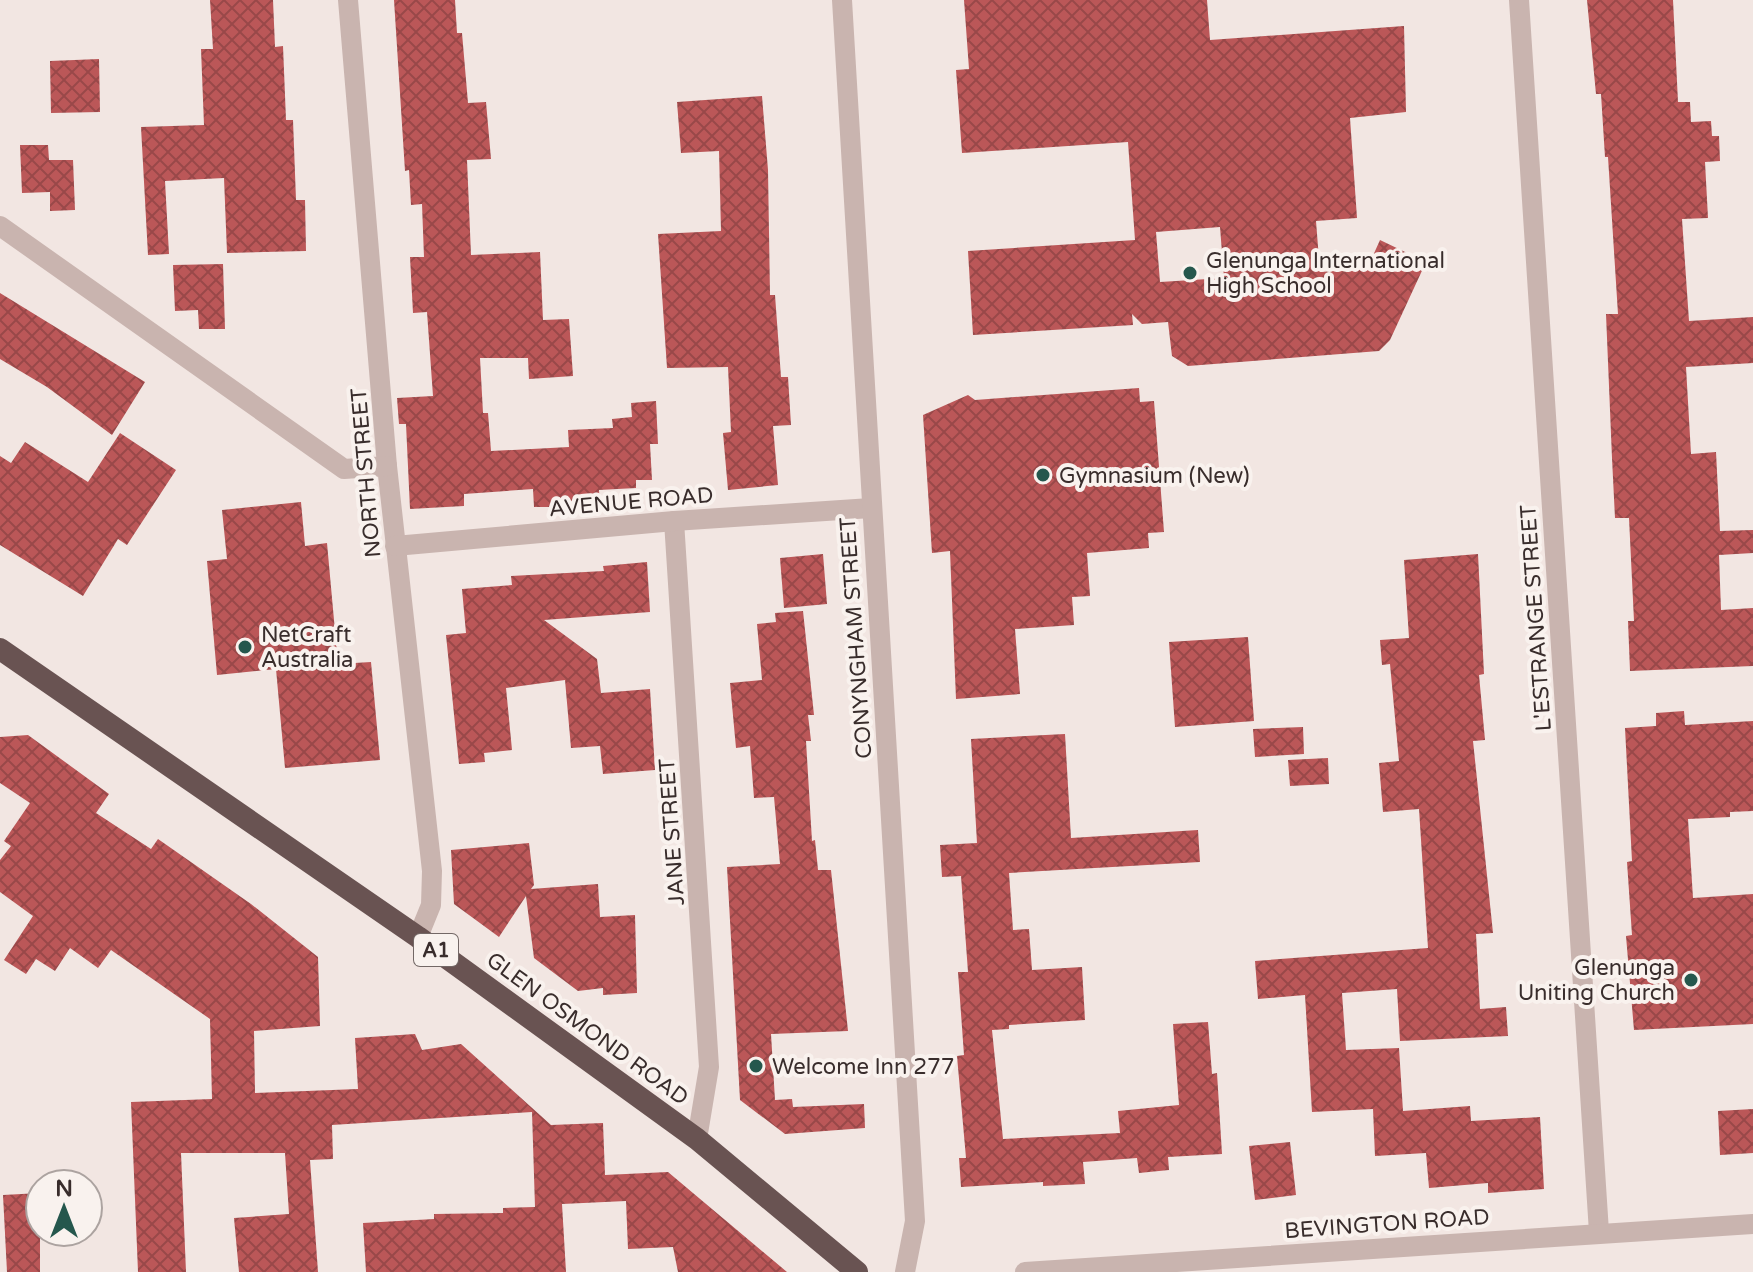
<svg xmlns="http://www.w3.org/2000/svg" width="1753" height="1272" viewBox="0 0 1753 1272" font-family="'Varela Round',sans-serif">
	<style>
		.building { fill: url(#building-cross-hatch); fill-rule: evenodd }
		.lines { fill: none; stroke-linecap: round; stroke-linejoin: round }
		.minor { stroke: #c9b4af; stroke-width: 20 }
		.tertiary { stroke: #c9b4af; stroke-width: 20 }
		.trunk { stroke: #695352; stroke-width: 22 }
		.poi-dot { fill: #25574d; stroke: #f9f2ee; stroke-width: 3 }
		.labels { text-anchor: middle; stroke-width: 8; stroke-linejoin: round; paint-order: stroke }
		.shield { fill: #f9f2ee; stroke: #736866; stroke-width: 2 }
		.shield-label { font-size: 20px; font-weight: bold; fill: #392d2c }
		.poi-label { font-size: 22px; fill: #392d2c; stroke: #f9f2ee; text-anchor: start }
		.street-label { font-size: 22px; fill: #392d2c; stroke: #f9f2ee }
	</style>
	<defs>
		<pattern id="building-cross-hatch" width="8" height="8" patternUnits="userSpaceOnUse" patternTransform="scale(2)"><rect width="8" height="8" fill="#bb5758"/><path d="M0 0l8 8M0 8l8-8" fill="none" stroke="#994849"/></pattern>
	</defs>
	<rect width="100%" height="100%" fill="#f2e6e2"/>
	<g class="building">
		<polygon points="210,0 273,0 275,47 283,46 286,120 293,120 296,200 305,200 306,251 227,253 224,178 165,181 169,254 148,255 141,127 204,125 201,49 213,49"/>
		<polygon points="394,0 455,0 457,33 462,33 468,103 486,102 491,159 467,160 471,255 540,252 543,320 569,319 573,376 529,379 528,358 480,358 483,413 488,413 491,451 569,447 568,430 613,428 612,419 632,417 631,403 656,401 658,444 650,444 652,480 636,480 636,488 599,490 600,507 534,507 533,489 464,494 464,506 410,509 406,424 399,424 397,398 433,396 427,312 413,313 410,257 424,257 422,204 411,205 409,170 405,171"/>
		<path d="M 964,0 L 1207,0 L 1210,40 L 1404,26 L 1406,112 L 1350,118 L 1357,218 L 1316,221 L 1320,272 L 1367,269 L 1380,240 L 1426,262 L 1390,340 L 1379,351 L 1188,366 L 1172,356 L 1168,322 L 1142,324 L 1132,314 L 1133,325 L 973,335 L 968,251 L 1135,240 L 1128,142 L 962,153 L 956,70 L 969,69 ZM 1220,227 L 1224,278 L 1160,282 L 1156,232 Z"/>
		<polygon points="1587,0 1673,0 1678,102 1690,102 1691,122 1711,121 1712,136 1719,136 1720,161 1705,162 1708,218 1682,219 1689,321 1753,317 1753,363 1686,367 1691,454 1716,452 1720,531 1753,530 1753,553 1719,555 1721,610 1753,608 1753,666 1630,671 1628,621 1634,621 1629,518 1615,518 1612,458 1606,314 1618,314 1608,157 1605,157 1601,94 1596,94"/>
		<polygon points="99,59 100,112 51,113 50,61"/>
		<polygon points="762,96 768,170 770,295 775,295 781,377 788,377 791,425 773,426 778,485 728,490 723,433 731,432 728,367 667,368 658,234 721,231 719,151 681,153 677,102"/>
		<polygon points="20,145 48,145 49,160 73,160 75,210 50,211 50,192 22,193"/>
		<polygon points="223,264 225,329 199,329 198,310 175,311 173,265"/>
		<polygon points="0,293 145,382 112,435 47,387 0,359"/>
		<polygon points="1139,388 1140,402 1154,401 1164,532 1148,533 1149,548 1087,553 1090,596 1072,597 1074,625 1015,629 1020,694 956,699 950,551 932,553 923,415 968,395 975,400"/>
		<polygon points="120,433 176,470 127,545 118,539 83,596 0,545 0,456 11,463 25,442 88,482"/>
		<polygon points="301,502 305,546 327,543 338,664 371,662 380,760 285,768 276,669 217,675 207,561 227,559 222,510"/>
		<polygon points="823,554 827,604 784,608 780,558"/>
		<polygon points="1478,554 1484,674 1479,675 1485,740 1473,741 1493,933 1476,934 1480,1009 1506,1007 1508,1036 1400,1041 1397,989 1342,993 1346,1050 1399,1048 1403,1111 1470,1106 1471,1121 1540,1117 1544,1189 1488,1193 1488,1183 1429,1188 1426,1153 1375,1156 1373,1109 1312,1112 1305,995 1258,999 1255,961 1428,948 1419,809 1383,812 1379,763 1399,761 1390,664 1382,665 1380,640 1409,638 1404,560"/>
		<polygon points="647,562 650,612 544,620 597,659 601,693 650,689 655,770 603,774 600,746 571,748 565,680 506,688 512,750 484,753 485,762 459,764 446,635 466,633 462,589 512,585 511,576 604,571 603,566"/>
		<polygon points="803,611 814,715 808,715 811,741 806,741 812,841 815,840 818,870 831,870 848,1031 771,1034 775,1100 792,1099 793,1107 864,1104 865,1128 785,1134 740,1100 727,867 780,864 774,797 754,798 750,746 736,748 730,683 762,680 757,624 776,622 775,613"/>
		<polygon points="1248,637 1254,721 1175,727 1169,642"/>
		<polygon points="1684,711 1685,725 1753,721 1753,811 1730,812 1730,817 1688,819 1693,898 1753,894 1753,1024 1634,1030 1626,936 1632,935 1627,862 1632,861 1625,728 1656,726 1656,713"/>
		<polygon points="1303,727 1304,754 1255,757 1253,729"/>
		<polygon points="1065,734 1071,838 1198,830 1200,862 1009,873 1013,930 1029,929 1032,970 1082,967 1085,1020 1009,1025 1009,1029 992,1030 1003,1139 1120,1133 1118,1111 1179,1105 1173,1024 1208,1022 1212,1074 1217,1073 1222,1154 1168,1157 1169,1170 1139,1173 1137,1158 1083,1162 1085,1184 1043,1186 1043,1182 961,1187 959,1158 966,1158 957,1056 964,1055 958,972 968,972 961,876 942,877 940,845 977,843 971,739"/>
		<polygon points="28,735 109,794 96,813 151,849 158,839 251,904 318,957 320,1026 254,1031 255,1093 358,1089 355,1038 415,1034 422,1050 461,1044 551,1125 603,1123 605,1175 668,1172 787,1272 678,1272 673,1247 628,1249 626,1201 562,1204 566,1272 366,1272 363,1223 434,1219 434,1214 503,1213 503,1208 535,1207 532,1112 332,1125 333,1159 310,1160 318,1272 239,1272 234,1218 289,1214 285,1153 181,1153 186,1272 138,1272 131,1102 212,1099 210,1019 111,950 98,968 70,948 55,971 36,959 26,974 4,960 33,916 0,892 0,860 11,846 4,841 30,803 0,783 0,737"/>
		<polygon points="1328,758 1329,784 1290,786 1288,760"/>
		<polygon points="529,843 534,885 531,889 598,884 600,917 635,915 637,993 603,995 603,988 578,991 534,958 526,896 499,937 454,904 451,850"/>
		<polygon points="1753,1109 1753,1153 1720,1155 1718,1111"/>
		<polygon points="1290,1142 1296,1195 1255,1200 1249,1146"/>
		<polygon points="40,1193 40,1272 7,1272 3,1195"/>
	</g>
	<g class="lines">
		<g class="minor">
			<polyline points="348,0 387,466 432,871 431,905 418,937"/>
			<polyline points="1519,0 1599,1232"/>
			<polyline points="0,226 344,469 387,466"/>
			<polyline points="674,521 709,1067 697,1139"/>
			<polyline points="395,546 674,521 871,508"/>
			<polyline points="1025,1272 1753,1224"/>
		</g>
		<polyline class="tertiary" points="842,0 915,1221 905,1272"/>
		<polyline class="trunk" points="0,649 418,937 697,1139 857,1272"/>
	</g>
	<g class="poi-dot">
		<circle cx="1190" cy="273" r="8"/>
		<circle cx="1043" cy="475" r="8"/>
		<circle cx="245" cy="647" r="8"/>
		<circle cx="1691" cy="980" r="8"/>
		<circle cx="756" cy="1066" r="8"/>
	</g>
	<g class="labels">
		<rect class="shield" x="414" y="934" width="44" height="32" rx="6"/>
		<g class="shield-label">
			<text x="436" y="957">A1</text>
		</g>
		<g class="poi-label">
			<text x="1206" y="268">Glenunga International<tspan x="1206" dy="25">High School</tspan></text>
			<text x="1059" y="483">Gymnasium (New)</text>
			<text x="261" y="642">NetCraft<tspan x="261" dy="25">Australia</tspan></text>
			<text x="1675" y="975" text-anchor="end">Glenunga<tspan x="1675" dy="25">Uniting Church</tspan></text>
			<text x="772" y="1074">Welcome Inn 277</text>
		</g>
		<g class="street-label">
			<text transform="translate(365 473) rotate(-95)" y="8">NORTH STREET</text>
			<text transform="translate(631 501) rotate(-5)" y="8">AVENUE ROAD</text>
			<text transform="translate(1535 618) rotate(-94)" y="8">L'ESTRANGE STREET</text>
			<text transform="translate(855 638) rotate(-94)" y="8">CONYNGHAM STREET</text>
			<text transform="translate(671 832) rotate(-94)" y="8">JANE STREET</text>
			<text transform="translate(588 1028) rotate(36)" y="8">GLEN OSMOND ROAD</text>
			<text transform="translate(1387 1223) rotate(-4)" y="8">BEVINGTON ROAD</text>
		</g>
	</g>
	<g transform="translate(64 1208)"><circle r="38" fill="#f9f2ee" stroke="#aca3a0" stroke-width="2"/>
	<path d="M0-6L14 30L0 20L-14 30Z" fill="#25574d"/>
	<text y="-12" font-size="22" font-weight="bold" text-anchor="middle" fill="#392d2c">N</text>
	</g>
</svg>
